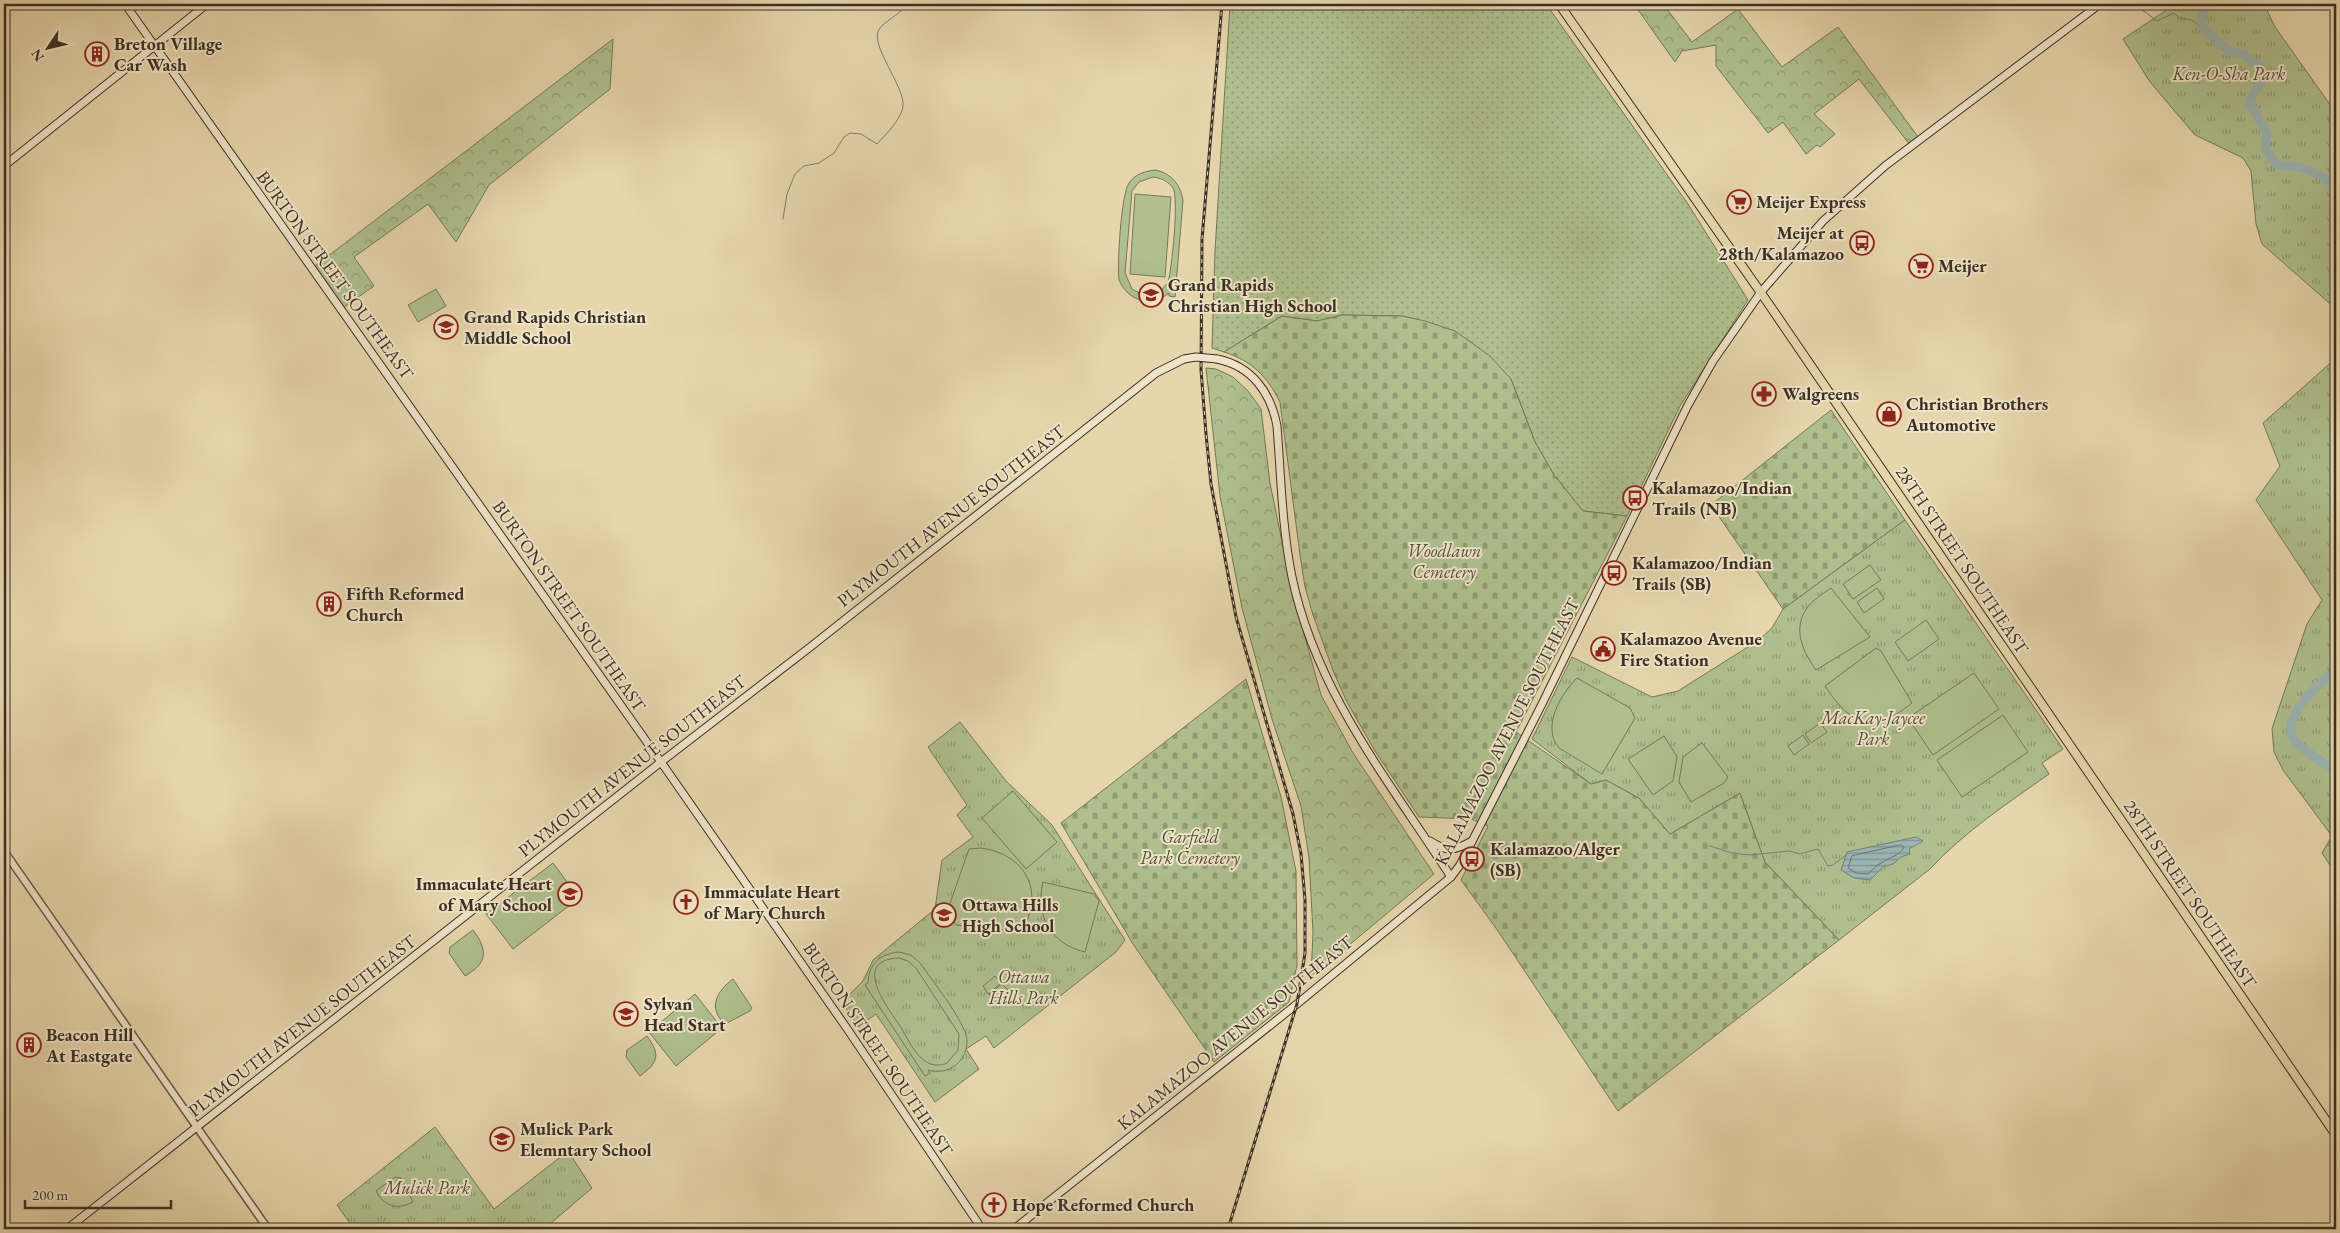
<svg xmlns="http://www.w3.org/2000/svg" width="2340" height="1233" viewBox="0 0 2340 1233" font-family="'EB Garamond',serif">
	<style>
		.grass { fill: url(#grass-dots); stroke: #767859 }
		.forest { fill: url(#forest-crowns); stroke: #767859 }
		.cemetery { fill: url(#cemetery-stones); stroke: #767859 }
		.park { fill: url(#park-tufts); stroke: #767859 }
		.pitch { fill: #afbf8e; stroke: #767859; fill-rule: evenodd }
		.water { fill: url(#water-rules); stroke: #75807a }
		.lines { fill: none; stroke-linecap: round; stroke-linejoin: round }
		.shore { stroke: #6c736c; stroke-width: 1 }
		.stream { stroke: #75807a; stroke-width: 1 }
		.river { stroke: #9bb6b4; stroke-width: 9 }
		.tertiary-casing { stroke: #675a46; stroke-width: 9 }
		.secondary-casing { stroke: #3c3024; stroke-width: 9 }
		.primary-casing { stroke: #3c3024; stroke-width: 10 }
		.tertiary { stroke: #efe4c9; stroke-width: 6 }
		.secondary { stroke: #efe4c9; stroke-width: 7 }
		.primary { stroke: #e7d6ac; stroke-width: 8 }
		.rail-casing { stroke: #3c3024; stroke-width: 3 }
		.rail { stroke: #efe4c9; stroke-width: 1; stroke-dasharray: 4; stroke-linecap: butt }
		.secondary-bridge-casing { stroke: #3c3024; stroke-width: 9; stroke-linecap: butt }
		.secondary-bridge { stroke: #efe4c9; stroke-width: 7 }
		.labels { text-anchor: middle; stroke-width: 4; stroke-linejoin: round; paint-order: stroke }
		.poi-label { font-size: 18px; font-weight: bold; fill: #3c3024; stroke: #efe4c9; text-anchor: start }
		.park-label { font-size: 18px; font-style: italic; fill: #534d39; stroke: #efe4c9 }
		.street-label { font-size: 18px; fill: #3c3024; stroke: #efe4c9 }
	</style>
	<defs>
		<pattern id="grass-dots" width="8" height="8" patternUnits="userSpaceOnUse" patternTransform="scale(1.25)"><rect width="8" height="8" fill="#afbf8e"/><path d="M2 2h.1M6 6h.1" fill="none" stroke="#909c74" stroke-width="1.8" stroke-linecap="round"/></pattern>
		<pattern id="forest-crowns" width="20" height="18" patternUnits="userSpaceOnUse" patternTransform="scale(1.25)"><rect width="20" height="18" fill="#afbf8e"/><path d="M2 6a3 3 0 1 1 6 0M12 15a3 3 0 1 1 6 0" fill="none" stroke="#909c74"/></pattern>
		<pattern id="cemetery-stones" width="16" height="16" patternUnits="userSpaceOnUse" patternTransform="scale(1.25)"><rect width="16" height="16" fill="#afbf8e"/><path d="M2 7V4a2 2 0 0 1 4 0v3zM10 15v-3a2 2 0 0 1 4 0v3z" fill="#909c74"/></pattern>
		<pattern id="park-tufts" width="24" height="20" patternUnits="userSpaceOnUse" patternTransform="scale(1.25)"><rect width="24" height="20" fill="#afbf8e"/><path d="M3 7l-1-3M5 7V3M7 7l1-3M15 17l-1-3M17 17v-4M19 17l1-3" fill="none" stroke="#909c74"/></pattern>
		<pattern id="water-rules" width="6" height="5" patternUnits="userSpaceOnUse" patternTransform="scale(1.25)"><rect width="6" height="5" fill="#9bb6b4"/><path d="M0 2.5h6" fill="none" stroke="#809492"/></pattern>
	</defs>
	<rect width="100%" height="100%" fill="#e7d6ac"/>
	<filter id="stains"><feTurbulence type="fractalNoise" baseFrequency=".004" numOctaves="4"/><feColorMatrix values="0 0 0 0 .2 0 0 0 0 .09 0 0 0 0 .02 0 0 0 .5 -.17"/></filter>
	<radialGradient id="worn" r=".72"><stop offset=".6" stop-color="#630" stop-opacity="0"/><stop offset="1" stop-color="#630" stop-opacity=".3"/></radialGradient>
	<polygon class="grass" points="1230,4 1546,4 1688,204 1748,300 1680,406 1627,516 1583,511 1554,475 1535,442 1511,379 1455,331 1402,316 1342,315 1317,321 1282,316 1224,352 1212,348 1215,251"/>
	<g class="forest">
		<polygon points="1634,4 1663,4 1692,42 1738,9 1782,67 1838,27 1918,137 1910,145 1859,79 1814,114 1835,134 1820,147 1817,145 1806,154 1783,122 1768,133 1716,66 1716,45 1682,51 1675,62"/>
		<polygon points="613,39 610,89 489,185 456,242 428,204 354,257 374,286 344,307 315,266"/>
		<polygon points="1206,368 1216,369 1233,377 1248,391 1261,409 1270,483 1292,590 1321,695 1353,753 1434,874 1311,977 1313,932 1309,858 1301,806 1272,719 1242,608 1220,496"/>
	</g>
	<g class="cemetery">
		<path d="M 1342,315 L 1402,316 L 1425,321 L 1455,331 L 1490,356 L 1511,379 L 1535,442 L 1554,475 L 1583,511 L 1627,516 L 1516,732 L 1591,784 L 1606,780 L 1639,798 L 1670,834 L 1740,793 L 1765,862 L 1839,940 L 1618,1111 L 1498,931 L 1461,880 L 1488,826 L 1471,819 L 1419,817 L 1375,751 L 1347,702 L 1334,673 L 1313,615 L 1305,587 L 1300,555 L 1280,402 C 1267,376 1252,361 1224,352 L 1282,316 L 1317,321 Z"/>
		<polygon points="1831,410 1905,520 1783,609 1711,505"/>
		<polygon points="1246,679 1281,797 1296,871 1297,965 1289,1002 1214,1062 1133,944 1061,823"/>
	</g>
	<g class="park">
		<polygon points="2161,4 2264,4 2275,27 2336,113 2336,309 2262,244 2256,224 2251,171 2243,158 2195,135 2150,82 2123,39 2165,11"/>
		<polygon points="2336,358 2336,874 2322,853 2332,836 2283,770 2274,752 2272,729 2307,624 2322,600 2256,500 2280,466 2263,423"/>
		<path d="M 1905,520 L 2063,749 L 2042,763 L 2049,774 C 2008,803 1964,832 1930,869 L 1839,940 L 1765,862 L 1740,793 L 1670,834 L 1639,798 L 1606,780 L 1591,784 L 1532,739 L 1572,657 L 1652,697 L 1678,691 L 1759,640 L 1772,628 L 1783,609 Z"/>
		<polygon points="960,722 1006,781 1052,825 1125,940 1116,952 994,1048 986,1036 966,1049 979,1069 935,1102 876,1014 858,1027 842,1002 863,981 873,960 935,909 942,860 973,837 957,815 967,805 928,747"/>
		<polygon points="435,1127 494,1209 568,1151 592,1188 544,1229 354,1229 337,1205"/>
	</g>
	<g class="pitch">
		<path d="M 1156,170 C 1172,174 1180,184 1183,200 L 1175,297 L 1169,296 L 1169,293 C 1151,308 1128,301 1119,280 C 1117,265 1121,195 1129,183 C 1135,174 1145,171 1156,170 ZM 1153,177 C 1161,178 1168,181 1173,188 C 1179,198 1172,269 1168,282 C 1159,296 1146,298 1132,289 L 1125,273 L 1132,191 L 1139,182 Z"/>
		<polygon points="1135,194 1171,197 1165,277 1130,274"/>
		<polygon points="436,289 446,306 418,322 408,305"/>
		<polygon points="1870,565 1881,580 1853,599 1843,584"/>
		<path d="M 1831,588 L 1870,637 L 1816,670 C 1803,652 1792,629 1807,608 C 1812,600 1823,594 1831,588 Z"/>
		<polygon points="1877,588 1884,599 1864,613 1857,602"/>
		<polygon points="1926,620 1939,639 1908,661 1895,642"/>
		<path d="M 1876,648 L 1881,651 L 1912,703 C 1872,735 1852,726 1825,686 Z"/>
		<polygon points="1974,673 1999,709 1933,755 1908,718"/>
		<path d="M 1577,678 L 1630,708 L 1635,718 L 1602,774 L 1559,748 C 1541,727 1561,694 1577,678 Z"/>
		<polygon points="2003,715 2028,752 1962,797 1937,760"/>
		<polygon points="1820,723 1827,732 1811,743 1805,734"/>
		<polygon points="1803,735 1809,744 1794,755 1788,746"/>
		<polygon points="1664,736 1677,757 1673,781 1653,795 1628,759"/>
		<polygon points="1702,743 1728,777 1724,783 1691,802 1679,782 1683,757"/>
		<polygon points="1013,791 1057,842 1026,869 982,818"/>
		<path d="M 981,848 C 1026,854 1046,893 1021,932 L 956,925 L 947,912 L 969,849 Z"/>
		<polygon points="553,863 579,898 513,949 486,914"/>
		<path d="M 1043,882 L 1094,894 L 1099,901 L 1085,952 C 1051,944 1035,916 1043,882 Z"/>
		<path d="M 473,930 C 488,950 488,963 465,976 L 449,953 L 450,947 Z"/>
		<path d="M 899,952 L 911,955 L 920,963 C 932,980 961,1017 966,1035 C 969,1045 965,1057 957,1064 C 949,1071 938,1073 928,1070 L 930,1073 L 925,1076 L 865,985 L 868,983 C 869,963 880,954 899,952 ZM 899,958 L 908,961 L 916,968 L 959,1034 L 958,1050 L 947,1063 C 940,1066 932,1066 925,1061 C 914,1054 907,1037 900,1026 C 888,1008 850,960 899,958 Z"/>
		<polygon points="995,976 1001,983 988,994 983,986"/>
		<path d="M 733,979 L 752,1008 L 750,1011 L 725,1024 C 707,1008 717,991 733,979 Z"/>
		<polygon points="1002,984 1009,991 995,1002 989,994"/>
		<polygon points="695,994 722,1028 676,1066 649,1032"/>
		<path d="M 647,1036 C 661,1055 658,1063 640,1076 L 626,1057 L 627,1050 Z"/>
		<path d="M 395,1177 L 401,1178 L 413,1202 C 397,1210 385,1207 376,1191 Z"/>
	</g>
	<polygon class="water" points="1916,837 1923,841 1909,849 1910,854 1901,857 1893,864 1883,867 1870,880 1854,878 1841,870 1847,852"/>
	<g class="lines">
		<path class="shore" d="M 1901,845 L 1904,847 C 1901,855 1888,858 1881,863 C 1876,865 1872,871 1868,874 L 1856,873 L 1848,868 L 1852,856 Z"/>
		<g class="stream">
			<polyline points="2130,4 2134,9 2141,9 2157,21 2174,13 2179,18 2192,20 2207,32"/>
			<path d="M 783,219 L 787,194 L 795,174 L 804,166 L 819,163 L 834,153 L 844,137 L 850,133 L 861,134 L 877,144 C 886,134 900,121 903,107 C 906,87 867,43 880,28 C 885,22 894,17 901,11"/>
			<polyline points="1710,846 1732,853 1750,855 1789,851 1800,854 1818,849 1828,866 1833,865 1846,855"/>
		</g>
		<g class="river">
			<path d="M 2207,4 L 2203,11 L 2201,23 L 2207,32 L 2228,51 L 2244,54 L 2252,62 L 2261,66 L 2261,82 L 2249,101 L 2267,134 C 2263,150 2268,154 2277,165 C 2304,165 2314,171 2336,186"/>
			<path d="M 2336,670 C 2321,682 2277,719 2295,741 C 2306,753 2322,762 2336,770"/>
		</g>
		<g class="tertiary-casing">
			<polyline id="tertiary" points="4,851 268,1229"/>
		</g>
		<g class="secondary-casing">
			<g id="secondary">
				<polyline points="125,4 661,762 848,1030 982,1229"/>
				<polyline points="4,166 207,4"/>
				<path d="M 1217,359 C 1252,366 1271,393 1277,426 C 1281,476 1282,528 1292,577 C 1316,692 1389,781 1451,877"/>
				<path d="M 1430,841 C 1446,852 1455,851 1472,841"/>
				<polyline points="67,1229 661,762 809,648 1156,373 1184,359"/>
				<polyline points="1014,1229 1297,1004 1451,877 1460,865 1542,704 1688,405 1713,361 1761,292 1823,221 1885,166 2100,4"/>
			</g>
		</g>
		<g class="primary-casing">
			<polyline id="primary" points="1559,4 1768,303 2336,1135"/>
		</g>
		<use href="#tertiary" class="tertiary"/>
		<use href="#secondary" class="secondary"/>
		<use href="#primary" class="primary"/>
		<g class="rail-casing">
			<polyline id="rail" points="1222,4 1202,239 1201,370 1206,434 1211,484 1236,617 1293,814 1301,854 1305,900 1305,953 1297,1004 1228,1229"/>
		</g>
		<use href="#rail" class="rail"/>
		<g class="secondary-bridge-casing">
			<polyline id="secondary-bridge" points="1184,359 1196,357 1217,359"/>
		</g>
		<use href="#secondary-bridge" class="secondary-bridge"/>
	</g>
	<defs>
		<g id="building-ring" transform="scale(1.25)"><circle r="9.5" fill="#efe4c9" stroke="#8f2418" stroke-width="1.5"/><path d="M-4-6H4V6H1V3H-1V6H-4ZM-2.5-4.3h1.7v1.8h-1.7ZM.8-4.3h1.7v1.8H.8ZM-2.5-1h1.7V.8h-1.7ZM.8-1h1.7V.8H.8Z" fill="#8f2418"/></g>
		<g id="supermarket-ring" transform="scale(1.25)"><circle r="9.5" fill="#efe4c9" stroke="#8f2418" stroke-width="1.5"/><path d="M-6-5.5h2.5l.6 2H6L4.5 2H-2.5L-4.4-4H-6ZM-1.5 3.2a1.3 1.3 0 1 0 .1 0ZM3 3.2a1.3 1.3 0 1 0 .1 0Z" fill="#8f2418"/></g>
		<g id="bus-ring" transform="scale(1.25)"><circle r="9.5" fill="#efe4c9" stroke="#8f2418" stroke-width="1.5"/><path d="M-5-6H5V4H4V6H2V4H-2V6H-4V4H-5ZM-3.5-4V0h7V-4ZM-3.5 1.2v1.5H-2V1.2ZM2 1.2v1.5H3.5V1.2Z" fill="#8f2418"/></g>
		<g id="school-ring" transform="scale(1.25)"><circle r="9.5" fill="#efe4c9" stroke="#8f2418" stroke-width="1.5"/><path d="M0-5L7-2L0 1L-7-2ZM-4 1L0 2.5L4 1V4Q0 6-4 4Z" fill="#8f2418"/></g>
		<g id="pharmacy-ring" transform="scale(1.25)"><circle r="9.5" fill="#efe4c9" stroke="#8f2418" stroke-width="1.5"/><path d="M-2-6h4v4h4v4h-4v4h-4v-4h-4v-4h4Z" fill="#8f2418"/></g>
		<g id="shop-ring" transform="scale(1.25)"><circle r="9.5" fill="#efe4c9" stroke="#8f2418" stroke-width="1.5"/><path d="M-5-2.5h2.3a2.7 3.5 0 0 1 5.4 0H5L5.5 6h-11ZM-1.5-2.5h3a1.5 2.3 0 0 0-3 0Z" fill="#8f2418"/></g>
		<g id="civic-ring" transform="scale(1.25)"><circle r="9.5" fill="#efe4c9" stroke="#8f2418" stroke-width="1.5"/><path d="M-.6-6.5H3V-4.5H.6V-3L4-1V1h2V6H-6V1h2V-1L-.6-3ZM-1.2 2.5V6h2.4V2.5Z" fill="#8f2418"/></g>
		<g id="church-ring" transform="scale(1.25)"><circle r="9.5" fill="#efe4c9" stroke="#8f2418" stroke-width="1.5"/><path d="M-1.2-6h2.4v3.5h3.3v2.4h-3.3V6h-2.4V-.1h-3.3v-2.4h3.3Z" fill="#8f2418"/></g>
	</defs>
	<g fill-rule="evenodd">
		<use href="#building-ring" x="97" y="54"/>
		<use href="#supermarket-ring" x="1739" y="202"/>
		<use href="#bus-ring" x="1862" y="243"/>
		<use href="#supermarket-ring" x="1921" y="266"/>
		<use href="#school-ring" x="1151" y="295"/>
		<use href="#school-ring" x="446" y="327"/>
		<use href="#pharmacy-ring" x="1764" y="394"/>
		<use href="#shop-ring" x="1889" y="414"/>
		<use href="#bus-ring" x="1635" y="498"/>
		<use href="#bus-ring" x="1614" y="573"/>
		<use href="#building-ring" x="329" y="604"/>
		<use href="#civic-ring" x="1603" y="649"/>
		<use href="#bus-ring" x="1472" y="859"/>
		<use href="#school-ring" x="570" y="894"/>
		<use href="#church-ring" x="686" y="902"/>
		<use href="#school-ring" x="944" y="915"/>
		<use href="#school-ring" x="626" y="1014"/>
		<use href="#building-ring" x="29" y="1045"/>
		<use href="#school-ring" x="502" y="1139"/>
		<use href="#church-ring" x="994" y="1205"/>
	</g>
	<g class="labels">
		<g class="poi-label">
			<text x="114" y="50">Breton Village<tspan x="114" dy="21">Car Wash</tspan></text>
			<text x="1756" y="208">Meijer Express</text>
			<text x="1844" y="239" text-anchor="end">Meijer at<tspan x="1844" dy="21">28th/Kalamazoo</tspan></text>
			<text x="1938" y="272">Meijer</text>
			<text x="1168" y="291">Grand Rapids<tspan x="1168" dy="21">Christian High School</tspan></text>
			<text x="464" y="323">Grand Rapids Christian<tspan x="464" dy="21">Middle School</tspan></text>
			<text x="1782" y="400">Walgreens</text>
			<text x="1906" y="410">Christian Brothers<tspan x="1906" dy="21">Automotive</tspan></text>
			<text x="1652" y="494">Kalamazoo/Indian<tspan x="1652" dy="21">Trails (NB)</tspan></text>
			<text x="1632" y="569">Kalamazoo/Indian<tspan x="1632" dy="21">Trails (SB)</tspan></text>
			<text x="346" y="600">Fifth Reformed<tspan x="346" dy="21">Church</tspan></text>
			<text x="1620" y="645">Kalamazoo Avenue<tspan x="1620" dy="21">Fire Station</tspan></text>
			<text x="1490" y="855">Kalamazoo/Alger<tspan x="1490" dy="21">(SB)</tspan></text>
			<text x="552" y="890" text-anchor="end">Immaculate Heart<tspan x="552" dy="21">of Mary School</tspan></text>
			<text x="704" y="898">Immaculate Heart<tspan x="704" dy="21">of Mary Church</tspan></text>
			<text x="962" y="911">Ottawa Hills<tspan x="962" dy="21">High School</tspan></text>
			<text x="644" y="1010">Sylvan<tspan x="644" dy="21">Head Start</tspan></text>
			<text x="46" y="1041">Beacon Hill<tspan x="46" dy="21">At Eastgate</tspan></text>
			<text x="520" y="1135">Mulick Park<tspan x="520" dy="21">Elemntary School</tspan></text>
			<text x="1012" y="1211">Hope Reformed Church</text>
		</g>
		<g class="park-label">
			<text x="2229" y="80">Ken-O-Sha Park</text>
			<text x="1444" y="557">Woodlawn<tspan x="1444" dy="21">Cemetery</tspan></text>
			<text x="1873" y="724">MacKay-Jaycee<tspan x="1873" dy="21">Park</tspan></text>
			<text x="1190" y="843">Garfield<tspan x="1190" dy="21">Park Cemetery</tspan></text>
			<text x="1024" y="983">Ottawa<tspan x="1024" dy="21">Hills Park</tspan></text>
			<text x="427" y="1194">Mulick Park</text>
		</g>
		<g class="street-label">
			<text transform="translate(335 275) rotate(54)" y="6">BURTON STREET SOUTHEAST</text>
			<text transform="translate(951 516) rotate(-38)" y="6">PLYMOUTH AVENUE SOUTHEAST</text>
			<text transform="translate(1962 560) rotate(56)" y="6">28TH STREET SOUTHEAST</text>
			<text transform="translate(569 606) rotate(55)" y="6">BURTON STREET SOUTHEAST</text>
			<text transform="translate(1507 732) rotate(-63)" y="6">KALAMAZOO AVENUE SOUTHEAST</text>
			<text transform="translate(632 766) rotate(-38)" y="6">PLYMOUTH AVENUE SOUTHEAST</text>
			<text transform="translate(2190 894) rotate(56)" y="6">28TH STREET SOUTHEAST</text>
			<text transform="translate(302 1026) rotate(-38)" y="6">PLYMOUTH AVENUE SOUTHEAST</text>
			<text transform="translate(1235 1033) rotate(-39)" y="6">KALAMAZOO AVENUE SOUTHEAST</text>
			<text transform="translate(878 1049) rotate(56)" y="6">BURTON STREET SOUTHEAST</text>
		</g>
	</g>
	<rect width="2340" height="1233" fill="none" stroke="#e7d6ac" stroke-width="20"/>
	<rect x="5" y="5" width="2330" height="1223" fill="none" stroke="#3c3024" stroke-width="2.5"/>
	<rect x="10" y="10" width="2320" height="1213" fill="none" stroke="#3c3024"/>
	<g transform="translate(48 48) rotate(235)" stroke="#efe4c9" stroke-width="4" paint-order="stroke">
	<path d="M0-4L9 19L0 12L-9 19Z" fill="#3c3024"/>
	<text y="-8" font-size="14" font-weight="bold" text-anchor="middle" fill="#3c3024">N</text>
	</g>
	<path d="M25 1200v8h146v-8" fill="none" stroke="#3c3024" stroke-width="2.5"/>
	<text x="32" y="1200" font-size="15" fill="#3c3024" stroke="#efe4c9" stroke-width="4" paint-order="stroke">200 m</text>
	<rect width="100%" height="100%" filter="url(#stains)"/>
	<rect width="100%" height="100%" fill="url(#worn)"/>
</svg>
